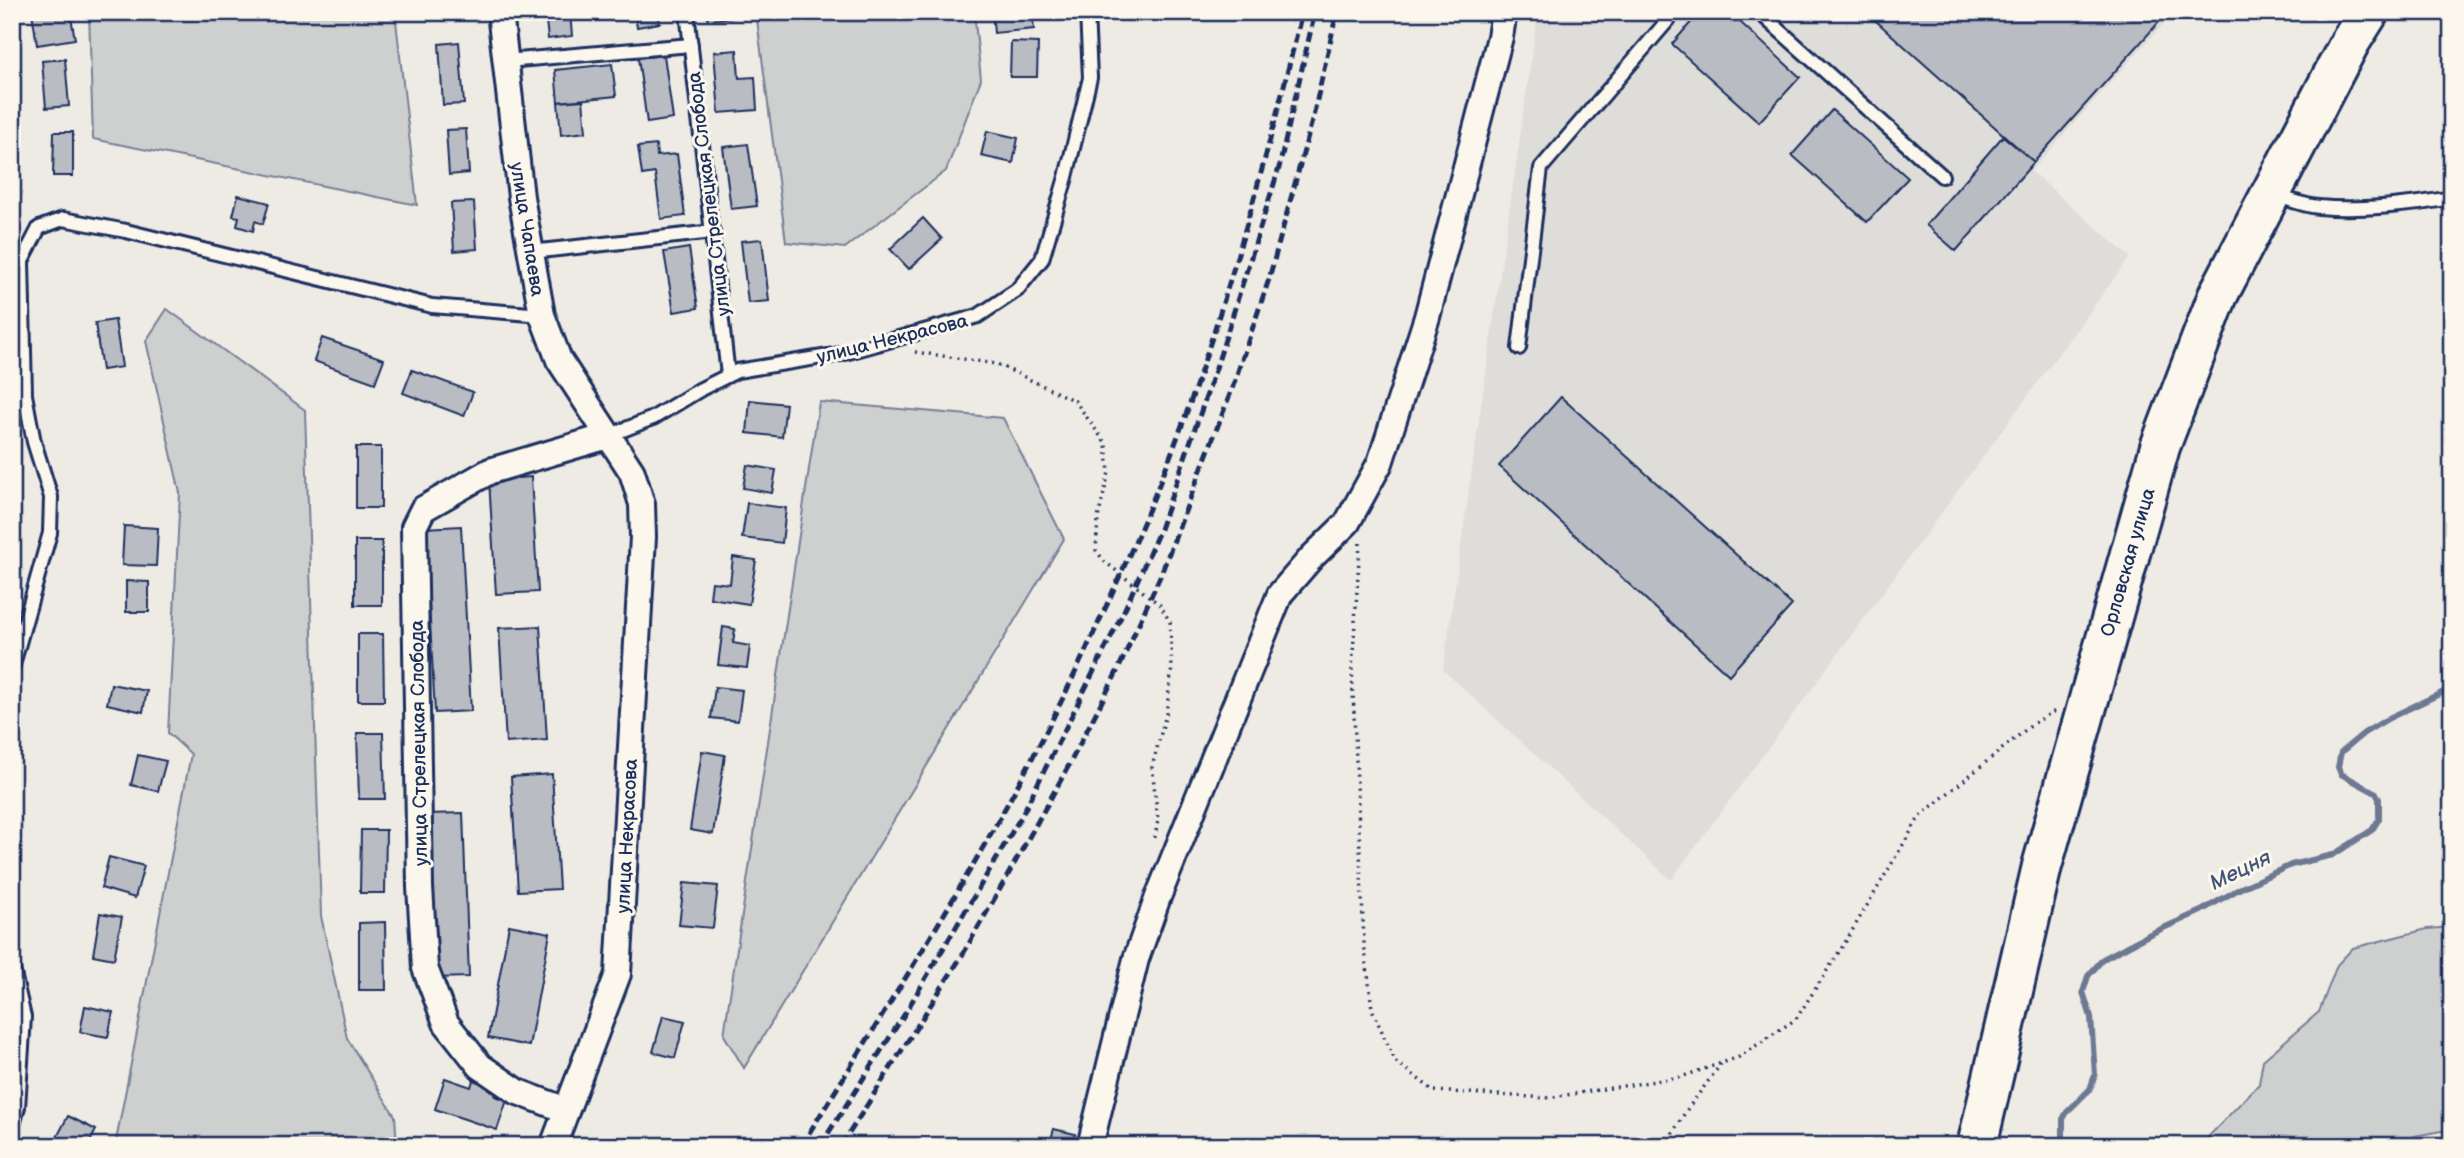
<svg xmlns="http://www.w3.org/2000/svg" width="2464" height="1158" viewBox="0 0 2464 1158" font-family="'Balsamiq Sans',sans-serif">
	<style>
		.built { fill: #deddda }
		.green { fill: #cecfcf; stroke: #747f96; stroke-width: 2 }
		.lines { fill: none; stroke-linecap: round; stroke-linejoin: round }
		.stream { stroke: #6d7892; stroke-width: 6 }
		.building { fill: #b9bcc3; stroke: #1b2f5e; stroke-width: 2 }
		.service-casing { stroke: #1b2f5e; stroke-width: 18 }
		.minor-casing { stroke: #1b2f5e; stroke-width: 30 }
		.primary-casing { stroke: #1b2f5e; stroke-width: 44 }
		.path { stroke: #1b2f5e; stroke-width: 3.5; stroke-dasharray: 2 5; stroke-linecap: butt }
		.service { stroke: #fbf7ec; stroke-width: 12 }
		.minor { stroke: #fbf7ec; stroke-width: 24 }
		.primary { stroke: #fbf7ec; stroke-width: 38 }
		.rail { stroke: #1b2f5e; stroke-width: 5; stroke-dasharray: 10 5; stroke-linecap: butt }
		.labels { text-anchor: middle; stroke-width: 6; stroke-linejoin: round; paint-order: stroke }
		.street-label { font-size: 19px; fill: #1b2f5e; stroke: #fbf7ec }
		.water-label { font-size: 21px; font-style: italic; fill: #445378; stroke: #fbf7ec }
	</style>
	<rect width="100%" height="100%" fill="#eeebe4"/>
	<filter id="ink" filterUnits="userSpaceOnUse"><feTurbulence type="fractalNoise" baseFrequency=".0143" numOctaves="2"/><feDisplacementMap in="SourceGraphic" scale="14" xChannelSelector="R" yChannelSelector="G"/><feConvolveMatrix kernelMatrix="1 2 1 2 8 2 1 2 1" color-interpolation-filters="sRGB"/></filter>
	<g filter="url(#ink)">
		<polygon class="built" points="1538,12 2174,12 2031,171 2130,257 1671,880 1443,670"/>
		<g class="green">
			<polygon points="89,12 395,12 417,205 93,139"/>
			<polygon points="756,12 974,12 981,79 946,171 845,248 786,242"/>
			<polygon points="167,309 305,410 321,916 347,1038 395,1116 397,1146 115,1146 191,754 168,733 180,493 146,341"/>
			<polygon points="819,402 1003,418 1064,539 744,1068 724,1035"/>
			<polygon points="2452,927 2452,1129 2415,1136 2392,1146 2203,1146 2209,1136 2259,1084 2263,1060 2319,1012 2337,965 2353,948 2427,929"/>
		</g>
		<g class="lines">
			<polyline class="stream" points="2063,1146 2063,1119 2067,1112 2090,1089 2095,1075 2091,1017 2083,992 2088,976 2103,959 2148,935 2201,911 2239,889 2291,865 2333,855 2372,830 2379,819 2379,799 2376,793 2341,774 2338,767 2341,752 2364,733 2389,718 2452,688"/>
		</g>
		<g class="building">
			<polygon points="32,12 70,12 75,39 37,45"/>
			<polygon points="545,12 570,12 572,36 548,39"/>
			<polygon points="634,12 658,12 660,23 637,27"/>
			<polygon points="707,12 731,12 732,18 708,20"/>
			<polygon points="992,12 1032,12 1034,29 994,33"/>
			<polygon points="1700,12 1729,12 1800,77 1759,122 1672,44"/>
			<polygon points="1866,12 2168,12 2034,162"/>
			<polygon points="459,42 464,104 443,105 439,44"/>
			<polygon points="1011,42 1038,43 1037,77 1010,77"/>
			<polygon points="737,50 739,78 755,77 757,110 719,113 714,52"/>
			<polygon points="664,55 673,119 647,123 638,58"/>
			<polygon points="65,59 69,106 46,108 42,61"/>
			<polygon points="612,64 616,96 558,102 555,70"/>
			<polygon points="583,100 586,132 561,135 558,102"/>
			<polygon points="1832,110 1908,178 1867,222 1792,155"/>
			<polygon points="466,129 469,173 449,175 446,130"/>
			<polygon points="987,131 1018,138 1013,163 981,156"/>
			<polygon points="54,132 73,132 73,176 53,176"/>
			<polygon points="2003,136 2034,162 1956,251 1926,225"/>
			<polygon points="748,144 757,206 731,209 723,147"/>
			<polygon points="656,145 657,156 677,154 685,216 661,219 655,173 642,175 638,147"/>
			<polygon points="238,195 269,203 263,224 255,221 253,231 237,226 239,217 233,216"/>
			<polygon points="474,202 477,249 454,251 451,203"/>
			<polygon points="923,218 942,239 909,269 890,249"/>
			<polygon points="762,239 769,301 748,303 741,241"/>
			<polygon points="689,248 698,308 674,312 664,252"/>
			<polygon points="115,320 122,367 102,370 95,323"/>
			<polygon points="322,338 384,359 375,383 314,361"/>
			<polygon points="412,370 473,392 464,416 403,393"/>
			<polygon points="1561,397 1792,605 1729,675 1499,466"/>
			<polygon points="750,400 786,404 782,437 747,433"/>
			<rect x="356" y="447" width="25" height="61"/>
			<polygon points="747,465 776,470 772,493 743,488"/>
			<polygon points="531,477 538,592 496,594 489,480"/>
			<polygon points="747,503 786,508 782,543 742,538"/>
			<polygon points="124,526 158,528 156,566 122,565"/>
			<polygon points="461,526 471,711 435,713 425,528"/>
			<rect x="355" y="541" width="27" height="64"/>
			<polygon points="733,557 756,560 749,604 710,598 712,582 730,584"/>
			<polygon points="126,581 149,582 149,612 126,612"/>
			<polygon points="540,626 547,740 506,743 499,628"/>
			<polygon points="723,627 735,629 733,643 750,646 747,668 718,665"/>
			<polygon points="358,634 383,634 384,701 358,701"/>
			<polygon points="111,684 147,691 143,712 107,704"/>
			<polygon points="715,687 742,690 738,721 711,718"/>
			<polygon points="357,733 383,733 385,799 359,799"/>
			<polygon points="702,751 725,755 713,834 690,830"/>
			<polygon points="138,755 166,761 158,791 131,785"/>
			<polygon points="552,774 559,889 518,891 511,777"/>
			<polygon points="463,813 469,977 434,978 428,814"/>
			<polygon points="361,830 386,830 385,893 360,893"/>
			<polygon points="109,857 144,866 135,898 101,888"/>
			<polygon points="684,883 718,886 713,928 679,925"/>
			<polygon points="100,913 122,917 114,959 93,955"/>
			<polygon points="385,922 386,990 359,990 359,923"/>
			<polygon points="509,925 550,933 529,1046 488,1038"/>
			<polygon points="85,1006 113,1012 108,1037 80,1032"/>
			<polygon points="663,1016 685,1021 675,1058 653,1052"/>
			<polygon points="445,1078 471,1087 473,1080 497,1089 495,1096 507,1100 497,1130 435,1109"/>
			<polygon points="68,1116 96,1130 88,1146 70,1146 56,1139"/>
			<polygon points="1054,1129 1075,1134 1072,1146 1049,1146"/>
		</g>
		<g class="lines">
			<g class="service-casing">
				<g id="service">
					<polyline points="687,12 728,375"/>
					<polyline points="1759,12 1942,176"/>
					<polyline points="506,61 691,45"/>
					<path d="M 2276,195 C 2290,200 2304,206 2319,207 C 2357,211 2413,205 2452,198"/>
					<polyline points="12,251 22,261 25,395 34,442 51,497 50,533 12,668"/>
					<polyline points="531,252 713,232"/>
					<polyline points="22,261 39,228 63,219 126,231 432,306 542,315"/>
					<polyline points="1519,348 1541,168 1675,12"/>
					<polyline points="608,436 653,418 701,389 737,371 841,354 978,316 1017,290 1042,259 1066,177 1090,78 1087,12"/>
					<polyline points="12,965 24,1017 18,1107 12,1129"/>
				</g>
			</g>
			<g class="minor-casing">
				<g id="minor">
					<polyline points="500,12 521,197 542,315 559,360 632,472 642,504 643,537 618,974 553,1146"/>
					<polyline points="566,1110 518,1092 480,1066 446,1023 425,968 420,887 414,527 423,509 490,471 608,436"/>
					<polyline points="1090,1146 1136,959 1158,897 1280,594 1312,557 1347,523 1380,463 1427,317 1500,37 1504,12"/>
				</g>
			</g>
			<g class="primary-casing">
				<polyline id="primary" points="1977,1146 2042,866 2160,447 2218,295 2350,42 2369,12"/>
			</g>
			<g class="path">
				<polyline points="915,352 997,364 1075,401 1106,444 1109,472 1098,518 1096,550 1104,561 1160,605 1170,622 1172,667 1166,714 1152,767 1158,820 1154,842"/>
				<polyline points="1360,543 1352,669 1364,942 1372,1009 1395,1061 1434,1091 1547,1098 1681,1077 1739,1057 1796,1019 1846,941 1920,816 2034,723 2055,711"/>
				<polyline points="1665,1146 1686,1111 1721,1064"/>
				<polyline points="2427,1146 2441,1137 2452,1135"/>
			</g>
			<use href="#service" class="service"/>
			<use href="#minor" class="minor"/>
			<use href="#primary" class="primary"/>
			<g class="rail">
				<path d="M 801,1146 C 898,990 998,835 1077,669 C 1124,569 1170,467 1204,362 C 1242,247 1274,130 1302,12"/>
				<polyline points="820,1146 904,1015 1022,815 1123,613 1160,529 1216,368 1279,168 1315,12"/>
				<polyline points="841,1146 963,954 1013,866 1068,767 1118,670 1161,574 1232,389 1269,279 1313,117 1337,12"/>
			</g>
		</g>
	</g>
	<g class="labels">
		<g class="street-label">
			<text transform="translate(708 194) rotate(-97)" y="7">улица Стрелецкая Слобода</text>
			<text transform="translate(528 229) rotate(81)" y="7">улица Чапаева</text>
			<text transform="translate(892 338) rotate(-14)" y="7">улица Некрасова</text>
			<text transform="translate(2127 562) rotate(-74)" y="7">Орловская улица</text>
			<text transform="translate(418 743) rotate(-91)" y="7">улица Стрелецкая Слобода</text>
			<text transform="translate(626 836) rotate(-87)" y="7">улица Некрасова</text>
		</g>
		<g class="water-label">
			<text transform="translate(2240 870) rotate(-26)" y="7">Мецня</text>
		</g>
	</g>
	<rect width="2464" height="1158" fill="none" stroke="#fbf7ec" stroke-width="42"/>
	<rect x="21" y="21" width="2422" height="1116" fill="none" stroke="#1b2f5e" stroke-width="2.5" filter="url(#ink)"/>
</svg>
